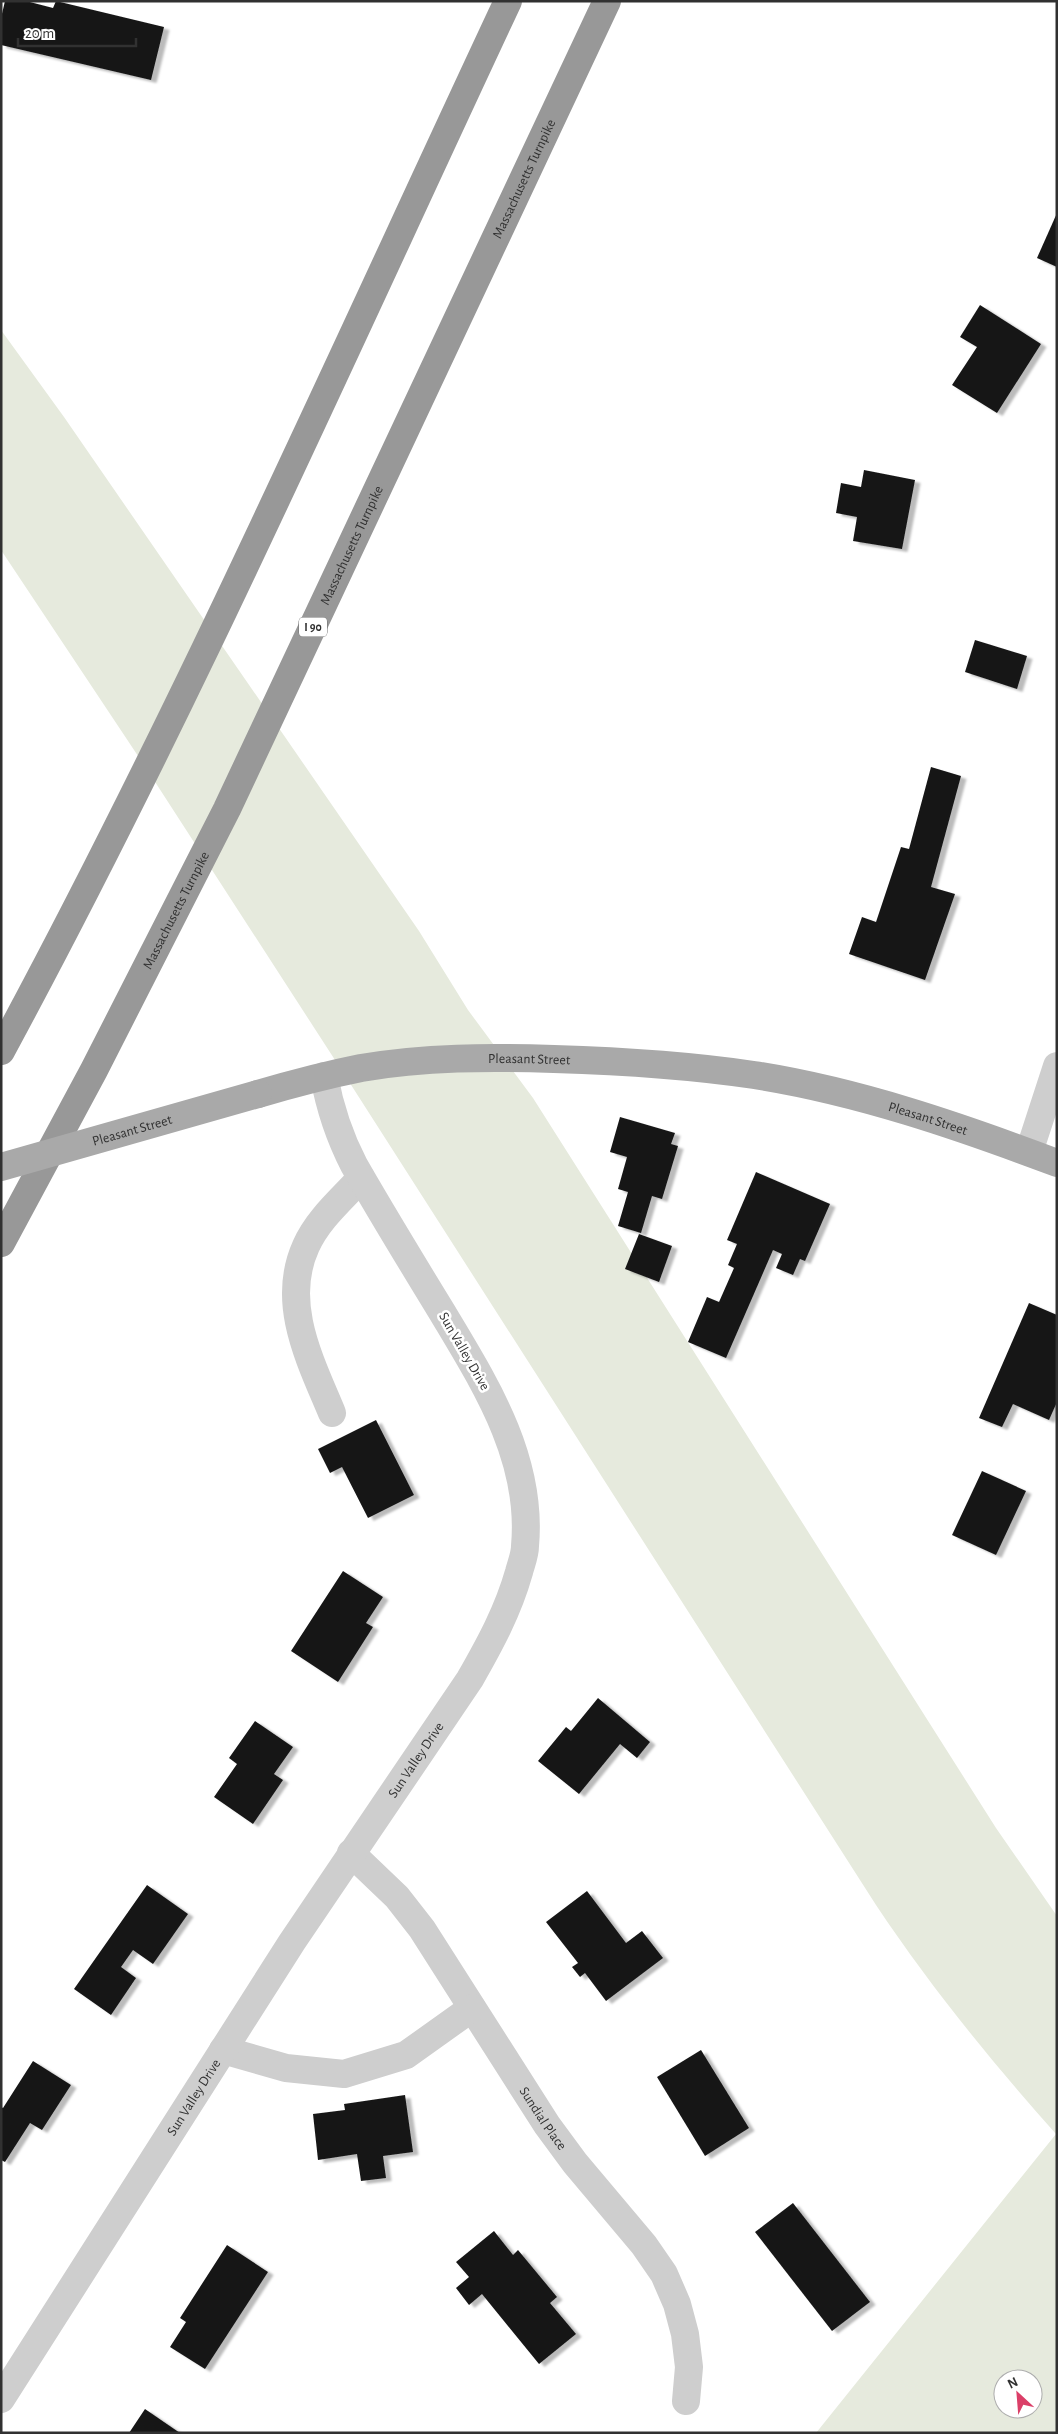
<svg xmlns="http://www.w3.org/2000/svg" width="1058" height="2434" viewBox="0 0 1058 2434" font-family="'Alegreya Sans',sans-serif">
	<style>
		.green { fill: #e6eadd; fill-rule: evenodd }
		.building { fill: #181818; filter: url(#shadow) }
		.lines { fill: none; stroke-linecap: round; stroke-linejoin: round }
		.minor { stroke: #cecece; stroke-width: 28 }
		.major { stroke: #a9a9a9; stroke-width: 28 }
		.highway { stroke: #989898; stroke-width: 28 }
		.major-bridge { stroke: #a9a9a9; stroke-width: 28 }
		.labels { text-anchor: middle; stroke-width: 5; stroke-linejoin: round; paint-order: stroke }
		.shield { fill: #fff; stroke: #6f6f6f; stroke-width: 1 }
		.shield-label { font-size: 12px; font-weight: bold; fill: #313131 }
		.street-label { font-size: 14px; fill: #313131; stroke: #fff }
	</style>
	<defs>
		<filter id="shadow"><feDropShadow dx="5.5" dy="3" stdDeviation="1" flood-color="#0004"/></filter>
	</defs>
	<rect width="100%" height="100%" fill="#fff"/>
	<path class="green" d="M 1,330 L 64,417 L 419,931 L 468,1010 L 533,1098 L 996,1828 L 1057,1916 L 1057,2433 L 816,2433 L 1056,2134 C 991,2061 930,1986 876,1905 L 346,1077 L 148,771 L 1,550 ZM 1003,2379 L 1033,2379 L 1033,2409 L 1003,2409 Z"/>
	<g class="building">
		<polygon points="5,1 26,1 53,8 56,1 164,27 151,80 1,45 1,18"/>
		<polygon points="1057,213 1057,267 1037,258"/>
		<polygon points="980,305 1041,344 997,413 952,385 977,347 960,337"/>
		<polygon points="864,470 915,480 902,549 853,541 857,517 836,513 841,483 861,487"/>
		<polygon points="975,640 1027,656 1017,689 965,672"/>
		<polygon points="931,767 961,776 931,887 955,894 925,980 849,954 862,917 876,922 901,847 909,849"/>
		<polygon points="620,1117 675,1133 671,1144 678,1146 662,1199 652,1196 641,1233 618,1226 628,1192 618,1189 627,1157 610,1152"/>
		<polygon points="756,1172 830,1204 805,1261 800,1259 793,1275 776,1268 782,1254 773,1250 726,1358 688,1342 707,1297 719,1302 734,1268 728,1265 737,1244 727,1240"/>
		<polygon points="639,1234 672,1246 659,1282 625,1269"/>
		<polygon points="1029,1303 1057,1315 1057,1402 1049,1420 1013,1404 1002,1427 979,1418"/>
		<polygon points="376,1420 414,1495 368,1518 342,1467 330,1473 318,1449"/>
		<polygon points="982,1471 1026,1491 996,1555 952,1535"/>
		<polygon points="343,1571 383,1597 366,1623 373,1627 338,1682 291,1651"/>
		<polygon points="598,1698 650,1742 637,1758 620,1744 579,1794 538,1761 566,1727 571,1731"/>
		<polygon points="255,1721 293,1747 274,1774 283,1780 253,1824 214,1797 237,1764 229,1758"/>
		<polygon points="147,1885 188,1914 153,1964 133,1950 121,1967 136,1978 111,2015 74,1989"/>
		<polygon points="587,1891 626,1943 642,1931 663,1958 606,2001 585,1973 580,1977 572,1967 578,1963 546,1922"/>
		<polygon points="701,2050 749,2128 705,2156 657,2077"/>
		<polygon points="33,2061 71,2085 42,2130 30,2123 5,2162 1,2160 1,2107 3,2108"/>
		<polygon points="405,2095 413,2152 383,2156 386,2178 361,2181 357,2154 318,2160 313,2114 345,2110 344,2104"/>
		<polygon points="793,2203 870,2302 832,2331 755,2232"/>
		<polygon points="494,2231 513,2255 518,2250 557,2297 550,2303 576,2334 539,2364 482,2294 469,2305 456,2288 469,2277 456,2262"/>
		<polygon points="227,2245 268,2272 205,2369 170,2347 186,2322 180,2318"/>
		<polygon points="145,2409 180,2433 129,2433"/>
	</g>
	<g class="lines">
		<g class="minor">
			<polyline points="1029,1152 1057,1066"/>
			<path d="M 332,1413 C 310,1360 280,1303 306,1246 C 318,1219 342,1199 361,1178"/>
			<path id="s1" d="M 351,1853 L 397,1897 L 422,1929 L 547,2125 L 575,2163 L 644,2245 L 664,2274 L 677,2304 L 685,2334 L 689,2367 L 686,2401"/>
			<polyline points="223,2050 286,2068 344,2074 406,2055 472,2008"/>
			<path id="s2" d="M 1,2399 L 292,1942 L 470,1679 C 490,1644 508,1611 519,1572 C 521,1564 525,1555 525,1546 C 533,1458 485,1384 442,1312 C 412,1263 382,1214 354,1165 C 339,1136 330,1109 324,1076"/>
		</g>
		<path class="major" id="s3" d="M 258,1094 C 292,1084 326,1075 361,1068 C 425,1057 489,1057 554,1059 C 621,1061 687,1065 754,1075 C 857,1091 959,1126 1057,1163"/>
		<g class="highway">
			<path d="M 1,1051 C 186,709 343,353 508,1"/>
			<path id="s4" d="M 1,1243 L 94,1070 L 227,809 L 607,1"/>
		</g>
		<path class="major-bridge" id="s5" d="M 1,1167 L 258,1094"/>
	</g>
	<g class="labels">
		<rect class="shield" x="299" y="617.5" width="28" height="19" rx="4"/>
		<g class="shield-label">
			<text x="313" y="631">I 90</text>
		</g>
		<g class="street-label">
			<text dy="5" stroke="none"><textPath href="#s4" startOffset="1186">Massachusetts Turnpike</textPath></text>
			<text dy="5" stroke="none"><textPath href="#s4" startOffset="781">Massachusetts Turnpike</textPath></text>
			<text dy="5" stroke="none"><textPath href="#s4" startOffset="376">Massachusetts Turnpike</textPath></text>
			<text dy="5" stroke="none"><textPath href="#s3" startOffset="275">Pleasant Street</textPath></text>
			<text dy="5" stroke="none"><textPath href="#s3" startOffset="680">Pleasant Street</textPath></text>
			<text dy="5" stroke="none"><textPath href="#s5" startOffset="136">Pleasant Street</textPath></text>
			<text transform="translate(465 1351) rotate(60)" y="5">Sun Valley Drive</text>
			<text dy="5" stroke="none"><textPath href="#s2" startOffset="762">Sun Valley Drive</textPath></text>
			<text dy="5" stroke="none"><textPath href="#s2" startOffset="358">Sun Valley Drive</textPath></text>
			<text dy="5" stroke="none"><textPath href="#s1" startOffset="329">Sundial Place</textPath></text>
		</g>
	</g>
	<rect width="1058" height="2434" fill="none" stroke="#313131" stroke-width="5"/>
	<g transform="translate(1018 2394) rotate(334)"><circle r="24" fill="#ffffff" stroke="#adadad"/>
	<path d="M0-4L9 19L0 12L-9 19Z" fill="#db3f68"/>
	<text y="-8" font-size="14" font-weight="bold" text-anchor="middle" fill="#313131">N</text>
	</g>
	<path d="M18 38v8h118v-8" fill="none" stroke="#313131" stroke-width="2.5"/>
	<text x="25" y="38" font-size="15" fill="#313131" stroke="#ffffff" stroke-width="4" paint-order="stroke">20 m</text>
</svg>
